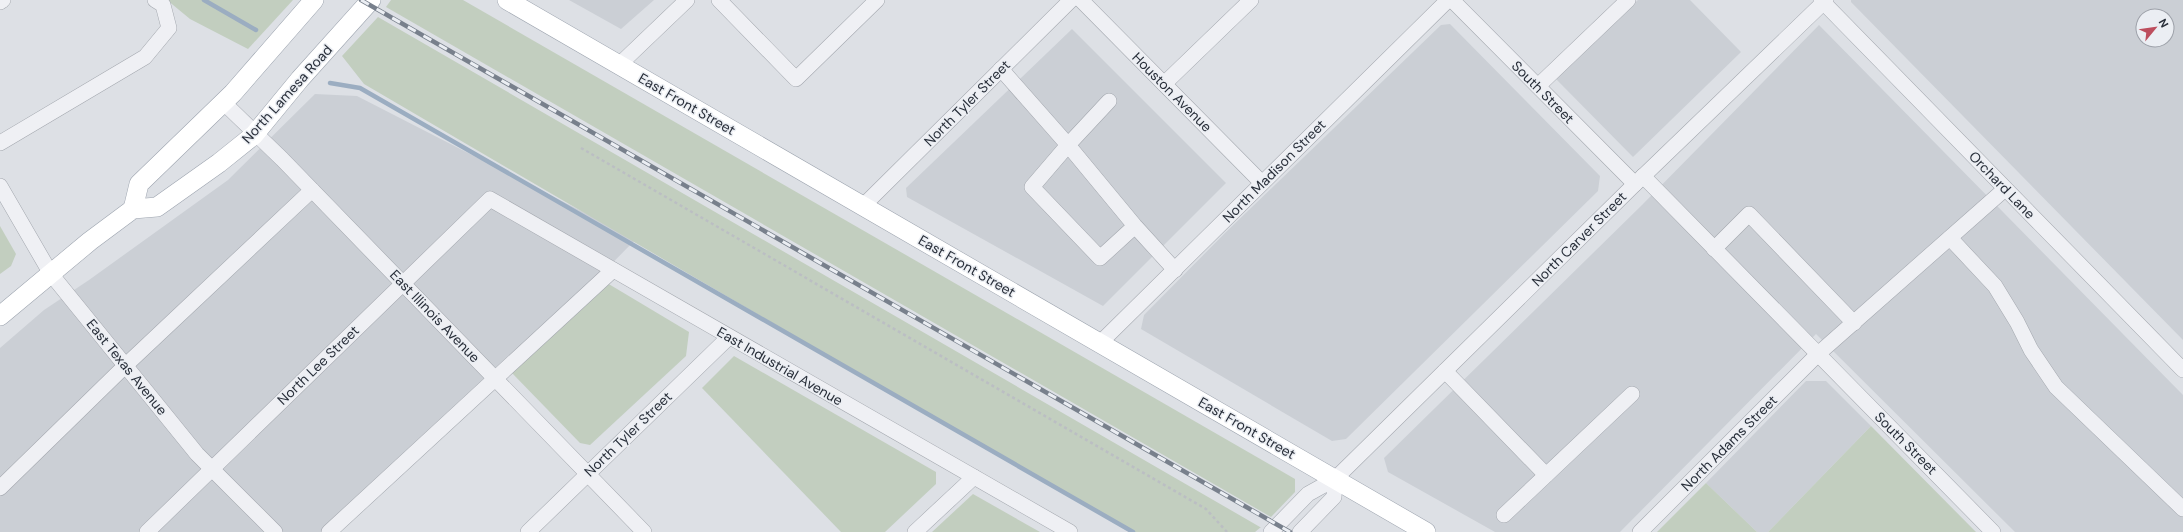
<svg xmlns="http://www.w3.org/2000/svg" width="2183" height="532" viewBox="0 0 2183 532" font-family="'DM Sans',sans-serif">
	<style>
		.built { fill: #cbcfd5; fill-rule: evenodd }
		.green { fill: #c2cebf }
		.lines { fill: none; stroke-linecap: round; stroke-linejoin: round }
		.stream { stroke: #9badc1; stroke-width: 4.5 }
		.minor-casing { stroke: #a3a7ae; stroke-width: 16 }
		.major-casing { stroke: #9da4af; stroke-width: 20 }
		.path { stroke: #bbbec3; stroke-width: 2.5; stroke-dasharray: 3 3; stroke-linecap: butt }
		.minor { stroke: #eff0f4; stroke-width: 15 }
		.major { stroke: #fff; stroke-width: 19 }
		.rail-casing { stroke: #78808c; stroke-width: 4.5 }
		.rail { stroke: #ebeef3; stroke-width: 3; stroke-dasharray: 9; stroke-linecap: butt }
		.labels { text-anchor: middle; stroke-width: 3; stroke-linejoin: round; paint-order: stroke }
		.street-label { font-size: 14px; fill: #282e39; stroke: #ebeef3 }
	</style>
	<rect width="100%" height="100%" fill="#dde0e5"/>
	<g class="built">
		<polygon points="569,0 654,0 621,29"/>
		<polygon points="1638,0 1690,0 1741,52 1633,157 1556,79"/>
		<path d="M 1851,0 L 2183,0 L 2183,340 L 1851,2 ZM 2143,16 L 2167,16 L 2167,40 L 2143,40 Z"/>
		<polygon points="1450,24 1600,176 1598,191 1346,439 1332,441 1141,329 1144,315 1226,232 1441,25"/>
		<polygon points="1819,25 2183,395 2183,532 2015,532 1816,334 1620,532 1495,532 1388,472 1384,458 1642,205"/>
		<polygon points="1072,29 1226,183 1103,306 907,197 906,188"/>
		<polygon points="315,94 357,96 636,239 518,359 339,532 0,532 0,348 44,310 89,280 228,180"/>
		<polygon points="1806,381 1826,381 1871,426 1768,532 1757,532 1706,483"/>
	</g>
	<g class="green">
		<polygon points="167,0 293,0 248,49 190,19"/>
		<polygon points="391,0 463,0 1295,479 1295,492 1271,517 386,7"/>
		<polygon points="378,17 1260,527 1261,527 1255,532 1130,532 364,84 342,56"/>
		<polygon points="0,226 16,254 11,266 0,274"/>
		<polygon points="607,283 689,332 686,356 590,445 580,443 512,373"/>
		<polygon points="734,356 936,472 936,484 885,532 841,532 702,388"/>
		<polygon points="1871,426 1976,532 1768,532"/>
		<polygon points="1706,483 1757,532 1657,532"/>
		<polygon points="973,494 1040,532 932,532"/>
	</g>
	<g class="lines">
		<g class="stream">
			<polyline points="204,0 256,30"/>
			<polyline points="330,83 360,88 1133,532"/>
		</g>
		<g class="minor-casing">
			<g id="minor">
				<polyline points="719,0 796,79 877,0"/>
				<polyline points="1081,0 1262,183"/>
				<polyline points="1452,0 1635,184"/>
				<polyline points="1821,0 2183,370"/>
				<polyline points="0,2 3,0"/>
				<polyline points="619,65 687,0"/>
				<polyline points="1001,69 1068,145 1109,101"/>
				<polyline points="1164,84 1251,0"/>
				<polyline points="1538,86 1628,0"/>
				<polyline points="223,102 282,159 644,532"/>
				<polyline points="0,143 145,57 169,28 163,5 155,0"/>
				<polyline points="1643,176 1993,532"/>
				<polyline points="0,186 51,274 197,454 275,532"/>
				<polyline points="863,206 1071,0"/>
				<polyline points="1135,226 1100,258 1032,187 1068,145 1135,226 1175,270"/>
				<polyline points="1950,238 1995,286 2017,322 2031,350 2056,387 2183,509"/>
				<polyline points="1714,249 1749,214 1854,323"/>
				<polyline points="1100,343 1448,0"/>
				<polyline points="1445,371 1546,475"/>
				<polyline points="0,488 126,365 312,190"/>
				<polyline points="1504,515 1632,394"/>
				<polyline points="147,532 490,199 1070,532"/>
				<polyline points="329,532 613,270"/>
				<polyline points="528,532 729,337"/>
				<polyline points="915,532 974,477"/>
				<polyline points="1271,532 1308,494 1335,479 1635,184 1826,0"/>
				<polyline points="1300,532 1334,497 1335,479"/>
				<polyline points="1640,532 1818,354 2005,189"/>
			</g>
		</g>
		<g class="major-casing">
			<g id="major">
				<polyline points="507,0 1426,532"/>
				<polyline points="133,209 139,184 233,93 314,0"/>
				<polyline points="0,316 90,241 133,209 157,207 219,163 254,135 300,79 371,0"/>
			</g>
		</g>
		<polyline class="path" points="581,148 1206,509 1227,532"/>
		<use href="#minor" class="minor"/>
		<use href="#major" class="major"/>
		<g class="rail-casing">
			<polyline id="rail" points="361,0 1290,532"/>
		</g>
		<use href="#rail" class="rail"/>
	</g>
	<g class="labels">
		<g class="street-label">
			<text transform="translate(1172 92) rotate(45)" y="5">Houston Avenue</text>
			<text transform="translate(1543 92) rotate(45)" y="5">South Street</text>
			<text transform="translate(287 94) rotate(-48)" y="5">North Lamesa Road</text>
			<text transform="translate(967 103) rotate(-45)" y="5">North Tyler Street</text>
			<text transform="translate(687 104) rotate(30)" y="5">East Front Street</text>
			<text transform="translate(1274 171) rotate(-45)" y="5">North Madison Street</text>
			<text transform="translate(2002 185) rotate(46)" y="5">Orchard Lane</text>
			<text transform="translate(1579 239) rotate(-45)" y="5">North Carver Street</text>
			<text transform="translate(967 266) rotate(30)" y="5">East Front Street</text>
			<text transform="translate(435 316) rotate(46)" y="5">East Illinois Avenue</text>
			<text transform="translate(318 365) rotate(-44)" y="5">North Lee Street</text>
			<text transform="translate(780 366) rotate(30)" y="5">East Industrial Avenue</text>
			<text transform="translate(127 367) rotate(51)" y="5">East Texas Avenue</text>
			<text transform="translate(1247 428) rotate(30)" y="5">East Front Street</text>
			<text transform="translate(628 434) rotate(-44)" y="5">North Tyler Street</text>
			<text transform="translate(1729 443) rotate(-45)" y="5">North Adams Street</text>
			<text transform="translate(1906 443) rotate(45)" y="5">South Street</text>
		</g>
	</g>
	<g transform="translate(2155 28) rotate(61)"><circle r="19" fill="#ebeef3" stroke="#9da1a9"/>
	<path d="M0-3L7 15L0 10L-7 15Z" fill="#bd4e5e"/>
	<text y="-6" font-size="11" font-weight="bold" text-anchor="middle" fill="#282e39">N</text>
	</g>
</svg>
